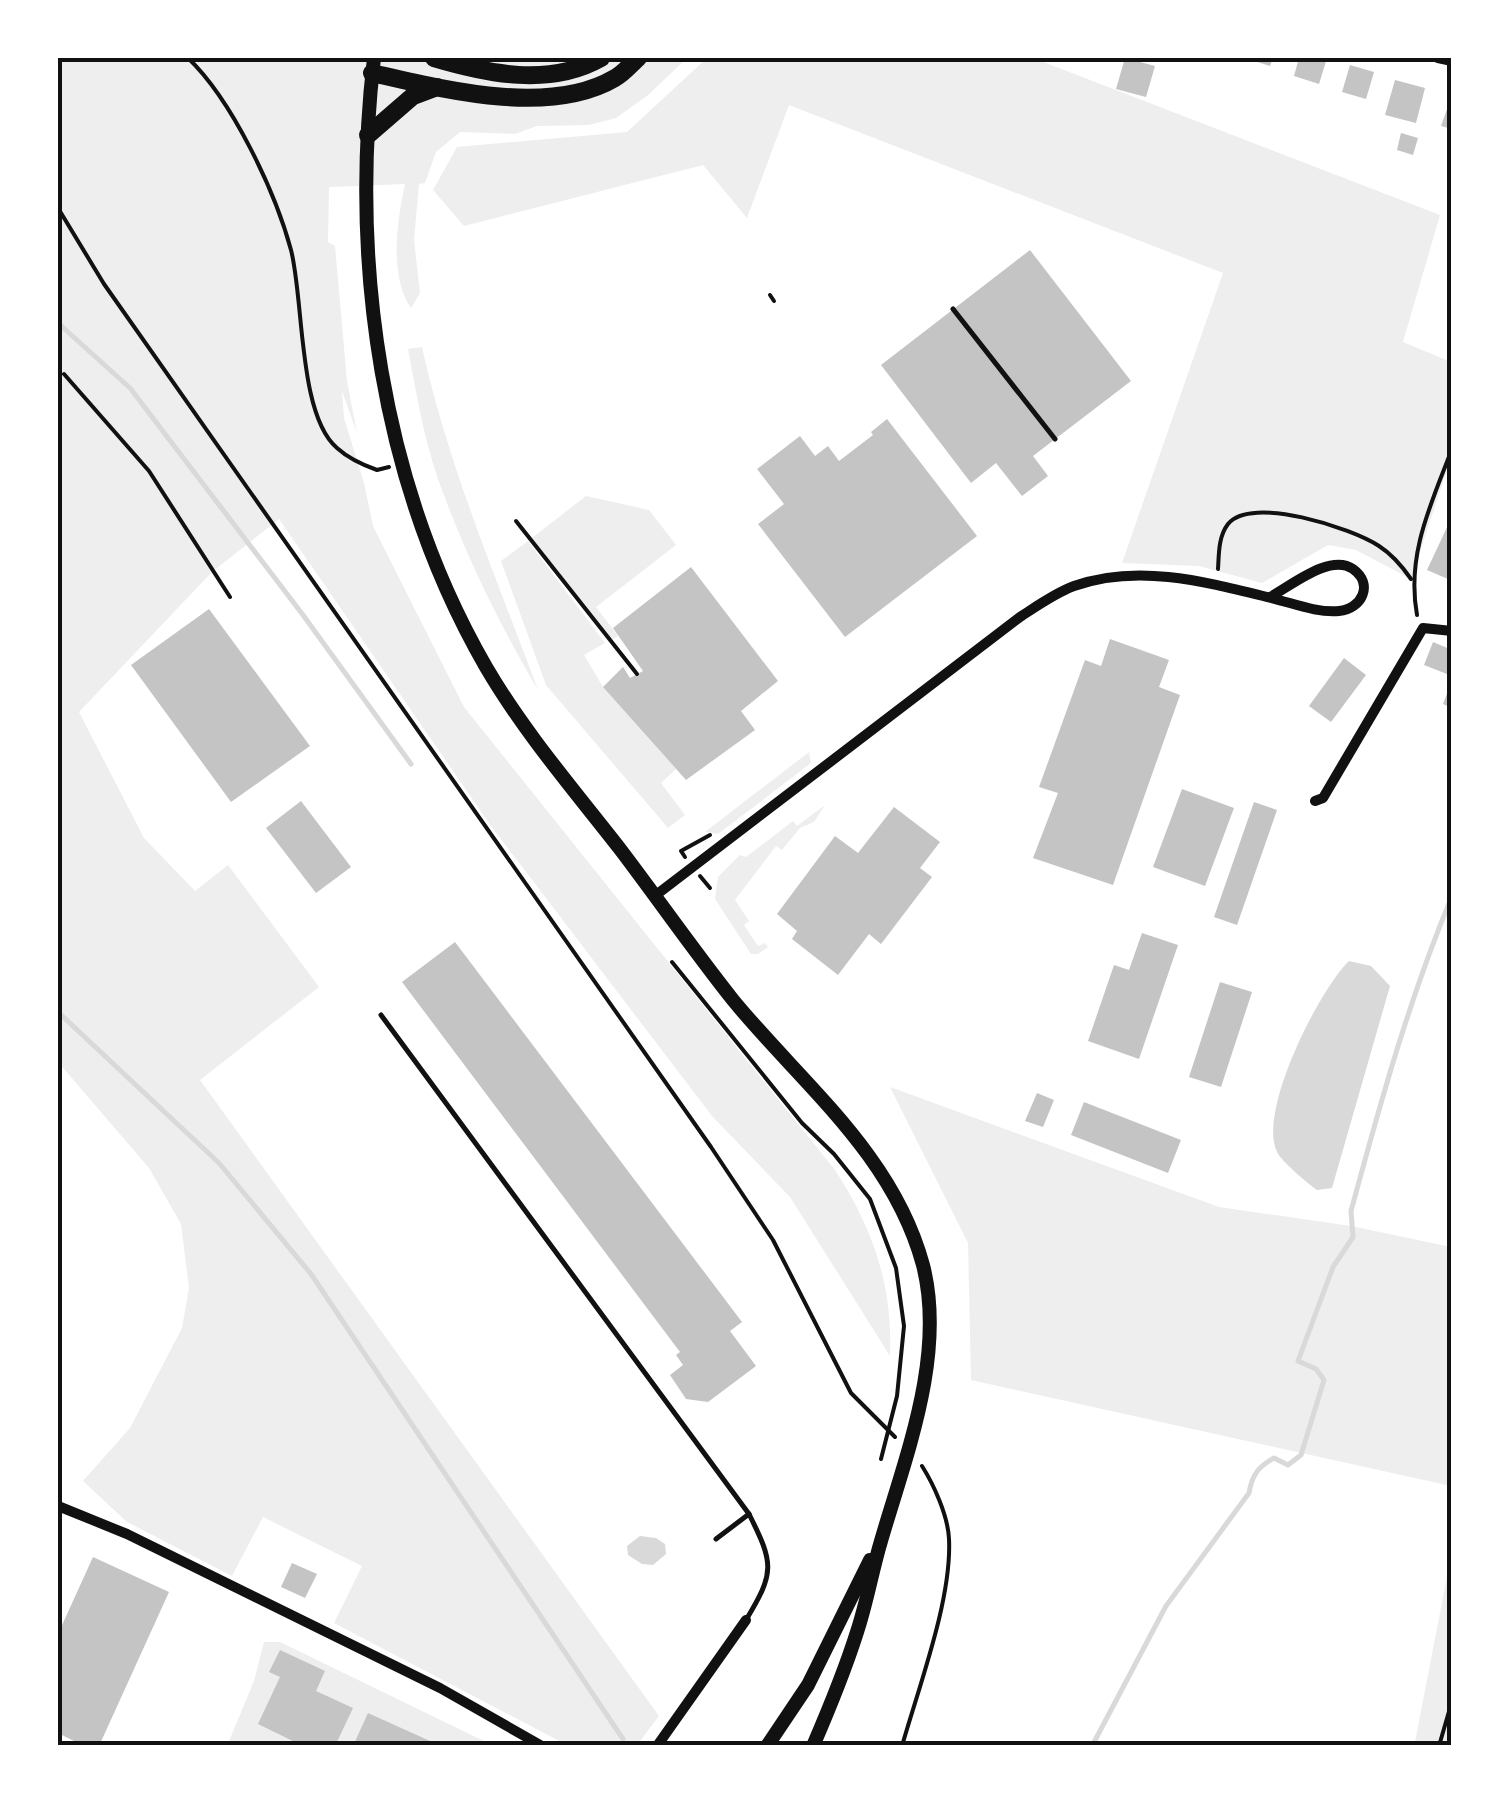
<svg xmlns="http://www.w3.org/2000/svg" width="1509" height="1803" viewBox="0 0 1509 1803" font-family="'Fira Sans',sans-serif">
	<style>
		.green { fill: #eee }
		.water { fill: #d9d9d9 }
		.lines { fill: none; stroke-linecap: round; stroke-linejoin: round }
		.stream { stroke: #d9d9d9; stroke-width: 5 }
		.building { fill: #c4c4c4 }
		.path { stroke: #111; stroke-width: 4 }
		.service { stroke: #111; stroke-width: 5 }
		.minor { stroke: #111; stroke-width: 10 }
		.secondary { stroke: #111; stroke-width: 14 }
		.motorway { stroke: #111; stroke-width: 18 }
		.neatline { fill: none; stroke: #111; stroke-width: 4 }
	</style>
	<rect width="100%" height="100%" fill="#fff"/>
	<g class="green">
		<path d="M 58,58 L 687,58 L 648,95 L 616,118 L 589,125 L 537,126 L 515,134 L 460,132 L 436,152 L 425,183 L 419,184 L 414,240 L 420,293 L 411,308 C 389,277 397,220 405,184 L 329,187 L 328,242 L 335,246 L 347,381 L 357,433 L 342,391 L 344,418 L 364,483 L 373,526 L 464,707 L 835,1170 C 873,1228 893,1286 890,1356 L 790,1197 L 712,1116 L 491,826 L 279,519 L 212,572 L 79,712 L 144,838 L 195,891 L 228,865 L 319,987 L 200,1080 L 659,1716 L 637,1745 L 567,1745 L 334,1623 L 362,1566 L 263,1517 L 232,1576 L 127,1522 L 83,1481 L 130,1428 L 182,1328 L 189,1288 L 181,1224 L 149,1168 L 58,1062 Z"/>
		<polygon points="707,58 1033,58 1440,215 1403,342 1451,362 1451,458 1411,579 1356,550 1328,545 1262,583 1199,566 1122,563 1223,273 789,105 747,218 703,165 464,226 433,190 457,147 627,132"/>
		<path d="M 422,347 C 448,465 496,577 538,690 C 498,622 463,550 437,476 C 423,435 416,391 408,349 Z"/>
		<polygon points="586,496 649,510 676,545 596,607 618,636 611,640 532,538"/>
		<polygon points="528,541 605,643 584,655 603,687 676,769 661,783 685,815 668,828 546,685 501,561"/>
		<polygon points="809,752 811,763 718,834 705,832"/>
		<polygon points="825,805 814,822 800,828 782,850 776,846 735,900 749,921 744,925 758,946 765,943 768,947 758,954 751,954 715,899 718,877 740,855 746,857 793,821 797,826"/>
		<polygon points="890,1087 1219,1207 1351,1226 1451,1247 1451,1486 971,1380 968,1243"/>
		<polygon points="1451,1556 1451,1745 1414,1746 1415,1742"/>
		<polygon points="264,1642 280,1642 492,1745 227,1746 254,1681"/>
	</g>
	<g class="water">
		<path d="M 1349,961 L 1371,966 L 1390,986 L 1332,1188 L 1317,1190 C 1307,1183 1282,1162 1277,1152 C 1257,1112 1319,990 1349,961 Z"/>
		<polygon points="640,1536 656,1538 665,1544 666,1554 653,1565 642,1564 628,1555 627,1546"/>
	</g>
	<g class="lines">
		<g class="stream">
			<polyline points="58,323 130,388 303,615 411,764"/>
			<polyline points="58,1012 219,1163 311,1274 623,1739"/>
			<path d="M 1092,1746 L 1166,1606 L 1249,1493 C 1252,1475 1258,1467 1274,1458 L 1288,1465 L 1301,1455 L 1324,1380 L 1316,1369 L 1298,1361 L 1333,1267 L 1353,1237 L 1351,1211 C 1380,1104 1409,999 1452,896"/>
		</g>
	</g>
	<g class="building">
		<polygon points="1125,58 1155,66 1146,97 1116,89"/>
		<polygon points="1245,58 1273,58 1270,66"/>
		<polygon points="1299,58 1327,58 1319,84 1294,76"/>
		<polygon points="1350,65 1374,72 1366,99 1342,92"/>
		<polygon points="1395,80 1425,88 1416,123 1385,115"/>
		<polygon points="1452,95 1452,129 1441,126"/>
		<polygon points="1401,133 1418,138 1413,155 1397,150"/>
		<polygon points="1030,250 1131,381 1033,456 1048,476 1022,496 996,463 971,483 881,365"/>
		<polygon points="887,419 977,536 845,637 758,524 784,504 757,469 800,436 815,456 828,446 839,461 873,435 871,432"/>
		<polygon points="1449,523 1452,525 1452,571 1448,579 1427,570"/>
		<polygon points="691,567 778,681 741,711 755,730 686,780 603,687 623,667 630,678 643,671 613,628"/>
		<polygon points="209,609 310,746 231,802 131,665"/>
		<polygon points="1110,639 1169,660 1159,687 1180,695 1113,885 1033,858 1058,793 1039,787 1085,660 1101,666"/>
		<polygon points="1433,642 1452,650 1452,676 1424,665"/>
		<polygon points="1344,658 1366,675 1331,722 1309,706"/>
		<polygon points="1451,683 1452,683 1452,708 1443,704"/>
		<polygon points="1182,789 1234,808 1205,886 1153,867"/>
		<polygon points="301,801 351,867 316,893 266,828"/>
		<polygon points="1254,802 1277,810 1237,925 1214,917"/>
		<polygon points="894,807 940,842 920,868 932,877 881,944 869,934 838,975 792,939 797,931 777,914 835,836 858,853"/>
		<polygon points="1142,933 1178,945 1139,1059 1088,1041 1114,965 1129,970"/>
		<polygon points="455,942 742,1322 730,1331 756,1366 708,1402 686,1399 670,1375 683,1365 676,1355 680,1352 402,982"/>
		<polygon points="1220,982 1252,992 1221,1087 1189,1077"/>
		<polygon points="1037,1093 1054,1100 1043,1127 1025,1121"/>
		<polygon points="1084,1102 1181,1140 1168,1173 1071,1135"/>
		<polygon points="93,1557 169,1592 99,1746 84,1746 58,1733 58,1634"/>
		<polygon points="292,1563 317,1574 305,1598 281,1587"/>
		<polygon points="280,1650 325,1671 316,1691 353,1708 335,1746 303,1746 258,1724 280,1677 269,1672"/>
		<polygon points="368,1713 441,1746 353,1746"/>
	</g>
	<g class="lines">
		<g class="path">
			<path d="M 188,58 C 232,100 275,191 291,250 C 304,300 298,415 337,448 C 348,458 363,465 377,470 L 389,467"/>
			<polyline points="58,208 104,284 711,1147 773,1240 851,1393 895,1437"/>
			<polyline points="770,295 774,301"/>
			<polyline points="64,374 149,471 230,597"/>
			<polyline points="516,521 637,674"/>
			<path d="M 1218,569 C 1219,555 1218,537 1228,524 C 1251,495 1352,528 1379,546 C 1393,555 1402,566 1411,579"/>
			<path d="M 1417,615 C 1406,555 1431,504 1452,449"/>
			<polyline points="685,857 681,851 710,835"/>
			<polyline points="700,876 710,888"/>
			<polyline points="672,962 802,1123 834,1154 870,1199 896,1268 904,1326 897,1396 881,1459"/>
			<path d="M 902,1746 C 919,1686 952,1599 949,1539 C 948,1516 934,1485 922,1466"/>
			<polyline points="1439,1746 1452,1701"/>
		</g>
		<g class="service">
			<polyline points="953,309 1055,439"/>
			<path d="M 381,1015 L 749,1514 C 774,1564 775,1572 746,1620"/>
			<polyline points="716,1539 749,1514"/>
		</g>
		<g class="minor">
			<polyline points="1438,58 1452,61"/>
			<polyline points="1315,801 1323,798 1423,628 1452,631"/>
			<path d="M 656,895 L 1020,617 C 1037,606 1055,593 1074,586 C 1138,563 1207,582 1271,598 C 1293,603 1316,613 1339,611 C 1362,609 1374,584 1353,569 C 1330,553 1291,586 1270,597"/>
			<polyline points="58,1506 127,1534 440,1688 542,1746"/>
			<polyline points="657,1746 746,1620"/>
		</g>
		<g class="secondary">
			<path d="M 374,58 C 350,264 381,485 486,667 C 524,732 574,790 620,849 C 658,899 694,951 733,1000 C 802,1084 893,1154 923,1265 C 946,1355 906,1455 881,1541 C 872,1571 867,1602 857,1632 C 845,1670 829,1709 813,1746"/>
			<polyline points="767,1746 808,1685 870,1560"/>
		</g>
		<g class="motorway">
			<path d="M 434,58 C 488,74 550,87 601,58"/>
			<path d="M 372,73 C 442,89 549,117 615,78 C 624,73 631,64 638,58"/>
			<polyline points="368,135 413,96 437,87"/>
		</g>
	</g>
	<rect width="1509" height="1803" fill="none" stroke="#ffffff" stroke-width="120"/>
	<rect x="60" y="60" width="1389" height="1683" class="neatline"/>
</svg>
